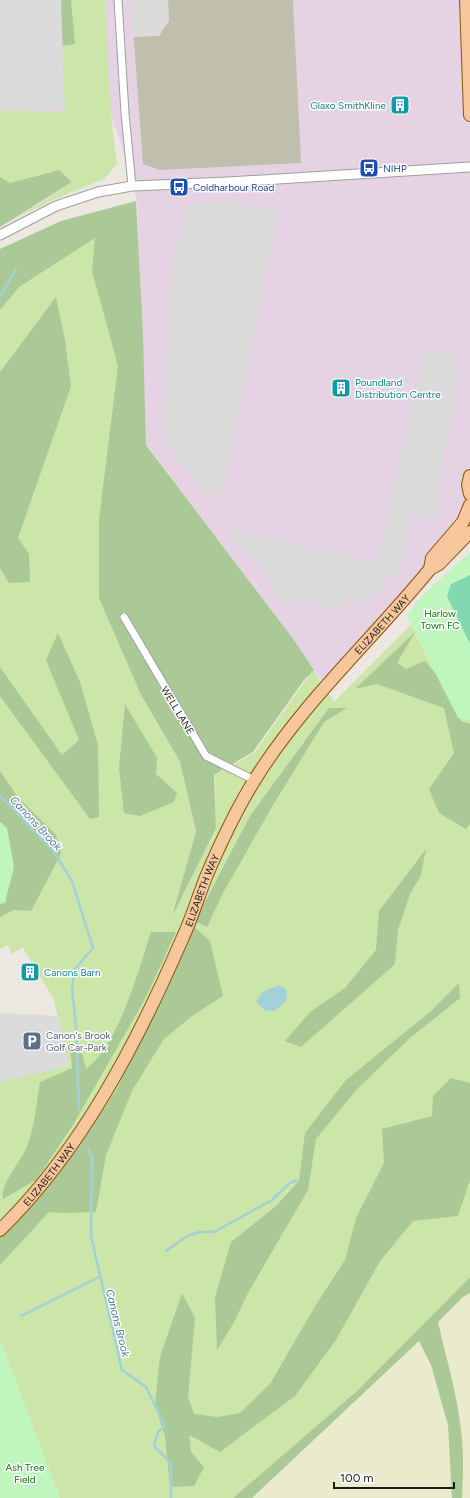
<svg xmlns="http://www.w3.org/2000/svg" width="470" height="1498" viewBox="0 0 470 1498" font-family="Figtree,sans-serif">
	<style>
		.industrial { fill: #e5d3e3 }
		.construction { fill: #c0bead }
		.farmland { fill: #eaeacc }
		.grass { fill: #cce5a8 }
		.forest { fill: #abc997 }
		.park { fill: #bff6be }
		.pitch { fill: #82d8af }
		.parking { fill: #dbdbdb }
		.water { fill: #a3d1d8 }
		.lines { fill: none; stroke-linecap: round; stroke-linejoin: round }
		.stream { stroke: #a3d1d8; stroke-width: 2.5 }
		.minor-casing { stroke: #9f9f9f; stroke-width: 9 }
		.tertiary-casing { stroke: #9f9f9f; stroke-width: 11 }
		.primary-casing { stroke: #8a5308; stroke-width: 14 }
		.minor { stroke: #fff; stroke-width: 7 }
		.tertiary { stroke: #fff; stroke-width: 9 }
		.primary { stroke: #f6c69c; stroke-width: 12 }
		.labels { text-anchor: middle; stroke-width: 3; stroke-linejoin: round; paint-order: stroke }
		.culture-label { font-size: 10px; fill: #0d838f; stroke: #fff; text-anchor: start }
		.transit-label { font-size: 10px; fill: #164399; stroke: #fff; text-anchor: start }
		.park-label { font-size: 10px; fill: #127111; stroke: #fff }
		.street-label { font-size: 10px; fill: #1b1b1b; stroke: #fff }
		.service-label { font-size: 10px; fill: #4e5e75; stroke: #fff; text-anchor: start }
		.water-label { font-size: 11px; font-style: italic; fill: #4a7b9d; stroke: #fff }
	</style>
	<rect width="100%" height="100%" fill="#ece7e1"/>
	<polygon class="industrial" points="0,0 470,0 470,531 324,684 294,640 146,444 137,203 132,175 111,115 0,110"/>
	<polygon class="construction" points="131,0 293,0 301,163 160,170 143,164"/>
	<polygon class="farmland" points="470,1293 470,1498 252,1498 463,1297"/>
	<g class="grass">
		<polygon points="60,0 105,0 111,115 117,164 104,179 55,199 2,225 39,204 72,182 59,170 10,183 0,177 0,110 70,113 65,112"/>
		<polygon points="96,237 119,366 100,521 99,598 140,693 180,763 196,833 173,915 216,828 215,775 254,753 313,670 334,702 411,625 458,718 470,720 470,1277 357,1391 233,1498 60,1498 0,1340 0,1082 69,1065 54,1000 25,951 23,947 12,954 8,945 0,949 0,310 20,285"/>
	</g>
	<g class="forest">
		<polygon points="60,0 71,0 75,44 62,46"/>
		<polygon points="59,170 72,182 0,227 0,177 10,183"/>
		<polygon points="136,201 143,334 146,445 294,640 314,670 304,680 253,752 214,775 216,828 172,917 196,832 180,762 140,693 99,598 99,520 118,366 92,271 95,238 19,287 0,310 0,249 61,221"/>
		<polygon points="56,297 65,340 71,386 18,538 29,554 30,582 9,583 0,568 0,372"/>
		<polygon points="415,632 397,663 406,669 425,661 439,678 461,721 470,724 470,824 466,829 439,813 429,789 454,753 444,708 377,684 355,689"/>
		<polygon points="58,633 80,682 98,745 99,817 90,819 0,696 0,667 62,755 79,740 46,660"/>
		<polygon points="125,704 157,758 156,774 177,793 174,802 140,816 124,813 119,768"/>
		<polygon points="329,708 347,708 324,722 273,805 223,893 207,927 195,921 250,816"/>
		<polygon points="0,771 17,796 56,835 61,854 31,911 14,910 0,917 0,904 6,902 7,828 0,822"/>
		<polygon points="426,849 421,875 410,894 398,930 395,964 301,1047 285,1041 310,1012 345,988 376,950 379,911"/>
		<polygon points="193,926 210,941 223,996 192,1016 163,1040 132,1091 106,1155 96,1212 63,1213 49,1212 0,1265 0,1237 47,1186 80,1145 118,1087"/>
		<path d="M 151,932 L 176,932 L 146,997 L 73,1125 L 36,1180 L 3,1199 C 0,1185 20,1162 26,1149 C 34,1132 37,1101 40,1082 L 72,1068 L 70,1047 L 80,1046 L 86,1069 C 119,1044 138,972 151,932 Z"/>
		<polygon points="459,983 460,998 411,1037 358,1088 316,1139 308,1190 249,1291 233,1324 217,1350 215,1297 231,1242 275,1207 299,1181 305,1133 346,1080 431,1011"/>
		<polygon points="451,1078 470,1083 470,1180 458,1216 413,1221 380,1261 336,1340 295,1396 220,1452 189,1435 191,1452 204,1467 194,1486 170,1487 165,1436 155,1405 160,1357 182,1293 195,1318 188,1397 194,1414 218,1417 240,1413 270,1384 317,1303 345,1260 356,1218 384,1163 382,1129 432,1116 433,1096"/>
		<path d="M 470,1277 L 470,1293 L 463,1297 L 438,1322 C 446,1358 457,1393 461,1430 C 464,1453 463,1476 462,1498 L 452,1498 L 448,1425 L 431,1365 L 419,1341 L 252,1498 L 233,1498 L 357,1391 Z"/>
	</g>
	<g class="park">
		<polygon points="470,552 470,720 458,718 407,617 420,598"/>
		<polygon points="0,822 7,828 14,867 5,902 0,904"/>
		<polygon points="0,1340 60,1498 0,1498"/>
	</g>
	<polygon class="pitch" points="470,575 470,644 447,596 451,584"/>
	<g class="parking">
		<polygon points="0,0 61,0 65,110 0,109"/>
		<polygon points="131,0 168,0 169,21 159,36 132,37"/>
		<polygon points="232,202 278,213 222,494 207,492 167,446 162,433 172,266 186,206"/>
		<polygon points="424,350 456,358 457,391 441,474 439,519 412,514 401,567 365,604 346,599 343,611 297,601 288,608 257,563 238,546 228,529 377,562"/>
		<polygon points="0,1013 59,1016 69,1066 0,1082"/>
	</g>
	<path class="water" d="M 279,985 L 286,989 C 289,1001 283,1005 274,1011 L 264,1010 L 256,1002 L 262,992 Z"/>
	<g class="lines">
		<g class="stream">
			<polyline points="0,296 16,269"/>
			<polyline points="0,796 52,849 72,881 93,948 75,969 72,988 76,1027 79,1110"/>
			<polyline points="88,1149 92,1157 91,1236 122,1370 146,1387 165,1426 158,1432 154,1446 171,1463 171,1498"/>
			<polyline points="166,1251 187,1236 200,1232 214,1232 272,1200 290,1183 297,1180"/>
			<polyline points="21,1316 99,1277"/>
		</g>
		<g class="minor-casing">
			<g id="minor">
				<polyline points="118,0 125,113 132,186"/>
				<polyline points="124,617 206,756 254,780"/>
			</g>
		</g>
		<g class="tertiary-casing">
			<polyline id="tertiary" points="0,235 56,206 98,192 132,186 228,182 470,167"/>
		</g>
		<g class="primary-casing">
			<g id="primary">
				<polyline points="466,0 470,115"/>
				<polyline points="470,476 468,485 470,494"/>
				<polyline points="430,569 432,558 463,522 470,505"/>
				<path id="s1" d="M 0,1230 C 82,1150 138,1041 183,937 C 192,918 198,897 206,877 C 220,844 235,812 254,781 C 302,703 372,640 430,569 L 439,564 L 470,532"/>
			</g>
		</g>
		<use href="#minor" class="minor"/>
		<use href="#tertiary" class="tertiary"/>
		<use href="#primary" class="primary"/>
	</g>
	<defs>
		<g id="building-square" transform="scale(1)"><rect x="-9" y="-9" width="18" height="18" rx="4" fill="#0f9aa8" stroke="#fff"/><path d="M-4-6H4V6H1V3H-1V6H-4ZM-2.5-4.3h1.7v1.8h-1.7ZM.8-4.3h1.7v1.8H.8ZM-2.5-1h1.7V.8h-1.7ZM.8-1h1.7V.8H.8Z" fill="#fff"/></g>
		<g id="bus-square" transform="scale(1)"><rect x="-9" y="-9" width="18" height="18" rx="4" fill="#1a4fb4" stroke="#fff"/><path d="M-5-6H5V4H4V6H2V4H-2V6H-4V4H-5ZM-3.5-4V0h7V-4ZM-3.5 1.2v1.5H-2V1.2ZM2 1.2v1.5H3.5V1.2Z" fill="#fff"/></g>
		<g id="parking-square" transform="scale(1)"><rect x="-9" y="-9" width="18" height="18" rx="4" fill="#5c6f8a" stroke="#fff"/><path d="M-3.5-5.5H1a3.5 3.5 0 0 1 0 7H-1V5.5H-3.5ZM-1-3.4V-.6H.8a1.4 1.4 0 0 0 0-2.8Z" fill="#fff"/></g>
	</defs>
	<g fill-rule="evenodd">
		<use href="#building-square" x="400" y="105"/>
		<use href="#bus-square" x="369" y="168"/>
		<use href="#bus-square" x="179" y="187"/>
		<use href="#building-square" x="341" y="388"/>
		<use href="#building-square" x="30" y="972"/>
		<use href="#parking-square" x="32" y="1041"/>
	</g>
	<g class="labels">
		<g class="culture-label">
			<text x="386" y="109" text-anchor="end">Glaxo SmithKline</text>
			<text x="355" y="386">Poundland<tspan x="355" dy="12">Distribution Centre</tspan></text>
			<text x="44" y="976">Canons Barn</text>
		</g>
		<g class="transit-label">
			<text x="383" y="172">NIHP</text>
			<text x="193" y="191">Coldharbour Road</text>
		</g>
		<g class="park-label">
			<text x="440" y="617">Harlow<tspan x="440" dy="12">Town FC</tspan></text>
			<text x="25" y="1471">Ash Tree<tspan x="25" dy="12">Field</tspan></text>
		</g>
		<g class="street-label">
			<text dy="4" stroke="none"><textPath href="#s1" startOffset="722">ELIZABETH WAY</textPath></text>
			<text transform="translate(178 710) rotate(59)" y="4">WELL LANE</text>
			<text dy="4" stroke="none"><textPath href="#s1" startOffset="398">ELIZABETH WAY</textPath></text>
			<text dy="4" stroke="none"><textPath href="#s1" startOffset="74">ELIZABETH WAY</textPath></text>
		</g>
		<g class="service-label">
			<text x="46" y="1039">Canon's Brook<tspan x="46" dy="12">Golf Car-Park</tspan></text>
		</g>
		<g class="water-label">
			<text transform="translate(36 823) rotate(47)" y="4">Canons Brook</text>
			<text transform="translate(118 1323) rotate(76)" y="4">Canons Brook</text>
		</g>
	</g>
	<path d="M334 1482v6h120v-6" fill="none" stroke="#1b1b1b" stroke-width="2"/>
	<text x="340" y="1482" font-size="12" fill="#1b1b1b" stroke="#ffffff" stroke-width="3" paint-order="stroke">100 m</text>
</svg>
